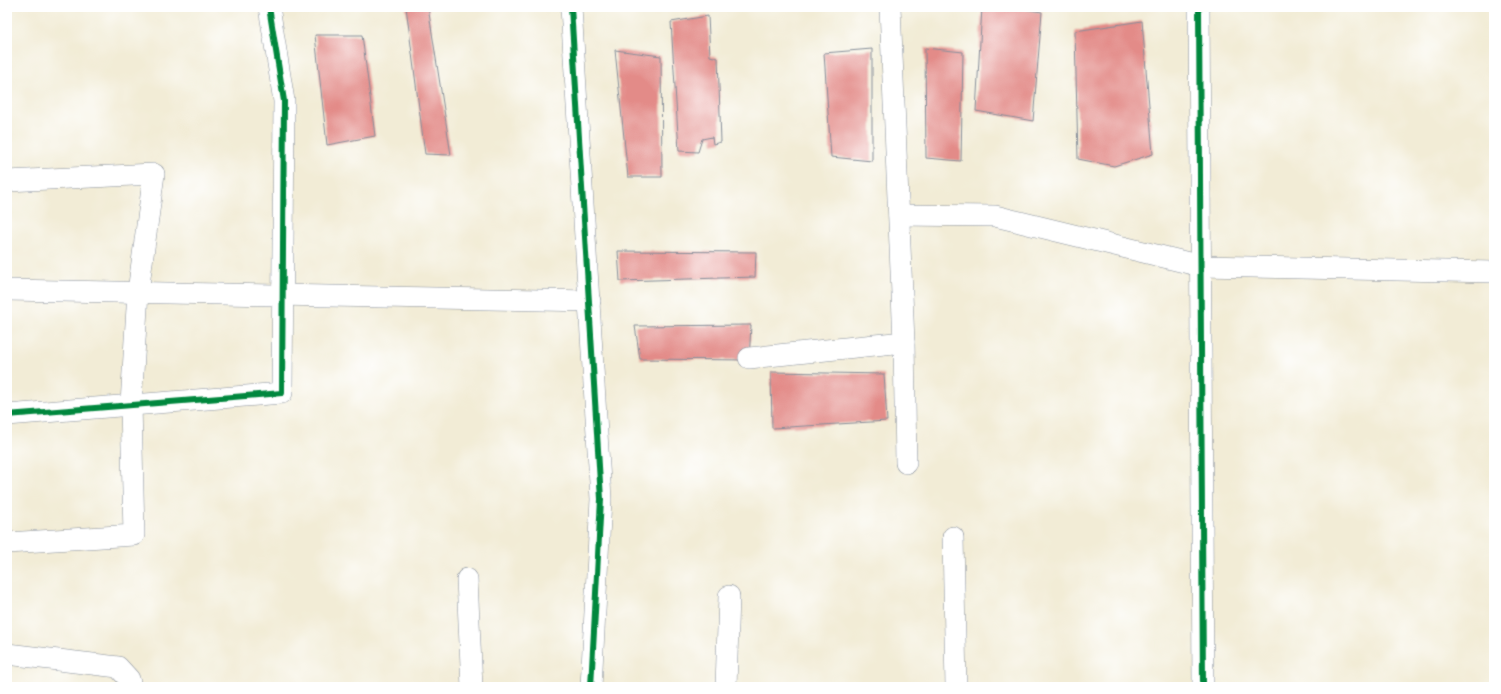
<svg xmlns="http://www.w3.org/2000/svg" width="1501" height="694" viewBox="0 0 1501 694" font-family="Pangolin,sans-serif">
	<style>
		.building { fill: #e38b88 }
		.lines { fill: none; stroke-linecap: round; stroke-linejoin: round }
		.street-casing { stroke: #868e9a; stroke-width: 22 }
		.street { stroke: #fff; stroke-width: 21 }
		.cycleway-casing { stroke: #fff; stroke-width: 8 }
		.cycleway { stroke: #00873e; stroke-width: 6 }
	</style>
	<rect width="100%" height="100%" fill="#fff"/>
	<filter id="ink" filterUnits="userSpaceOnUse"><feTurbulence type="fractalNoise" baseFrequency=".025" numOctaves="2"/><feDisplacementMap in="SourceGraphic" scale="8" xChannelSelector="R" yChannelSelector="G"/><feConvolveMatrix kernelMatrix="1 2 1 2 8 2 1 2 1" color-interpolation-filters="sRGB"/></filter>
	<filter id="wash" filterUnits="userSpaceOnUse"><feTurbulence type="fractalNoise" baseFrequency=".012" numOctaves="4" result="noise"/><feDisplacementMap in="SourceGraphic" scale="16" xChannelSelector="R" yChannelSelector="G"/><feGaussianBlur stdDeviation="0.9" result="paint"/><feColorMatrix in="noise" values="0 0 0 0 0 0 0 0 0 0 0 0 0 0 0 0 0 1.4 0 .05"/><feComposite in="paint" operator="in"/></filter>
	<g filter="url(#wash)">
		<rect width="100%" height="100%" fill="#f2ecd6"/>
		<g id="blocks">
			<g class="building">
				<polygon points="406,7 428,7 451,155 425,154"/>
				<polygon points="982,7 1010,7 1042,12 1033,121 976,111"/>
				<polygon points="708,16 710,56 718,58 721,142 713,144 712,137 702,139 698,152 679,151 671,22"/>
				<polygon points="1142,21 1153,154 1114,166 1078,159 1075,31"/>
				<polygon points="315,35 362,35 375,136 327,145"/>
				<polygon points="925,48 963,52 961,161 926,158"/>
				<polygon points="872,49 872,161 831,157 824,53"/>
				<polygon points="615,50 661,56 662,177 628,177"/>
				<polygon points="618,251 756,252 755,277 620,281"/>
				<polygon points="751,325 749,360 640,359 635,326"/>
				<polygon points="771,372 884,374 887,421 772,428"/>
			</g>
		</g>
	</g>
	<g filter="url(#ink)">
		<use href="#blocks" fill-opacity="0" stroke="#868e9a" stroke-width="1"/>
		<g class="lines">
			<g class="street-casing">
				<g id="street">
					<polyline points="571,7 601,499 591,687"/>
					<polyline points="890,7 904,342 906,463"/>
					<polyline points="1199,7 1203,687"/>
					<polyline points="7,181 154,174 138,292 131,404 134,535 7,543"/>
					<polyline points="899,215 995,216 1201,266 1494,272"/>
					<polyline points="7,290 590,301"/>
					<polyline points="749,358 904,342"/>
					<polyline points="7,415 282,393 284,101 269,7"/>
					<polyline points="953,537 956,687"/>
					<polyline points="467,579 472,687"/>
					<polyline points="7,654 118,667 129,679 131,687"/>
					<polyline points="726,687 729,596"/>
				</g>
			</g>
			<use href="#street" class="street"/>
			<g class="cycleway-casing">
				<g id="cycleway">
					<polyline points="571,7 601,499 591,687"/>
					<polyline points="1199,7 1203,687"/>
					<polyline points="7,415 282,393 284,101 269,7"/>
				</g>
			</g>
			<use href="#cycleway" class="cycleway"/>
		</g>
	</g>
	<rect width="1501" height="694" fill="none" stroke="#fff" stroke-width="24"/>
</svg>
